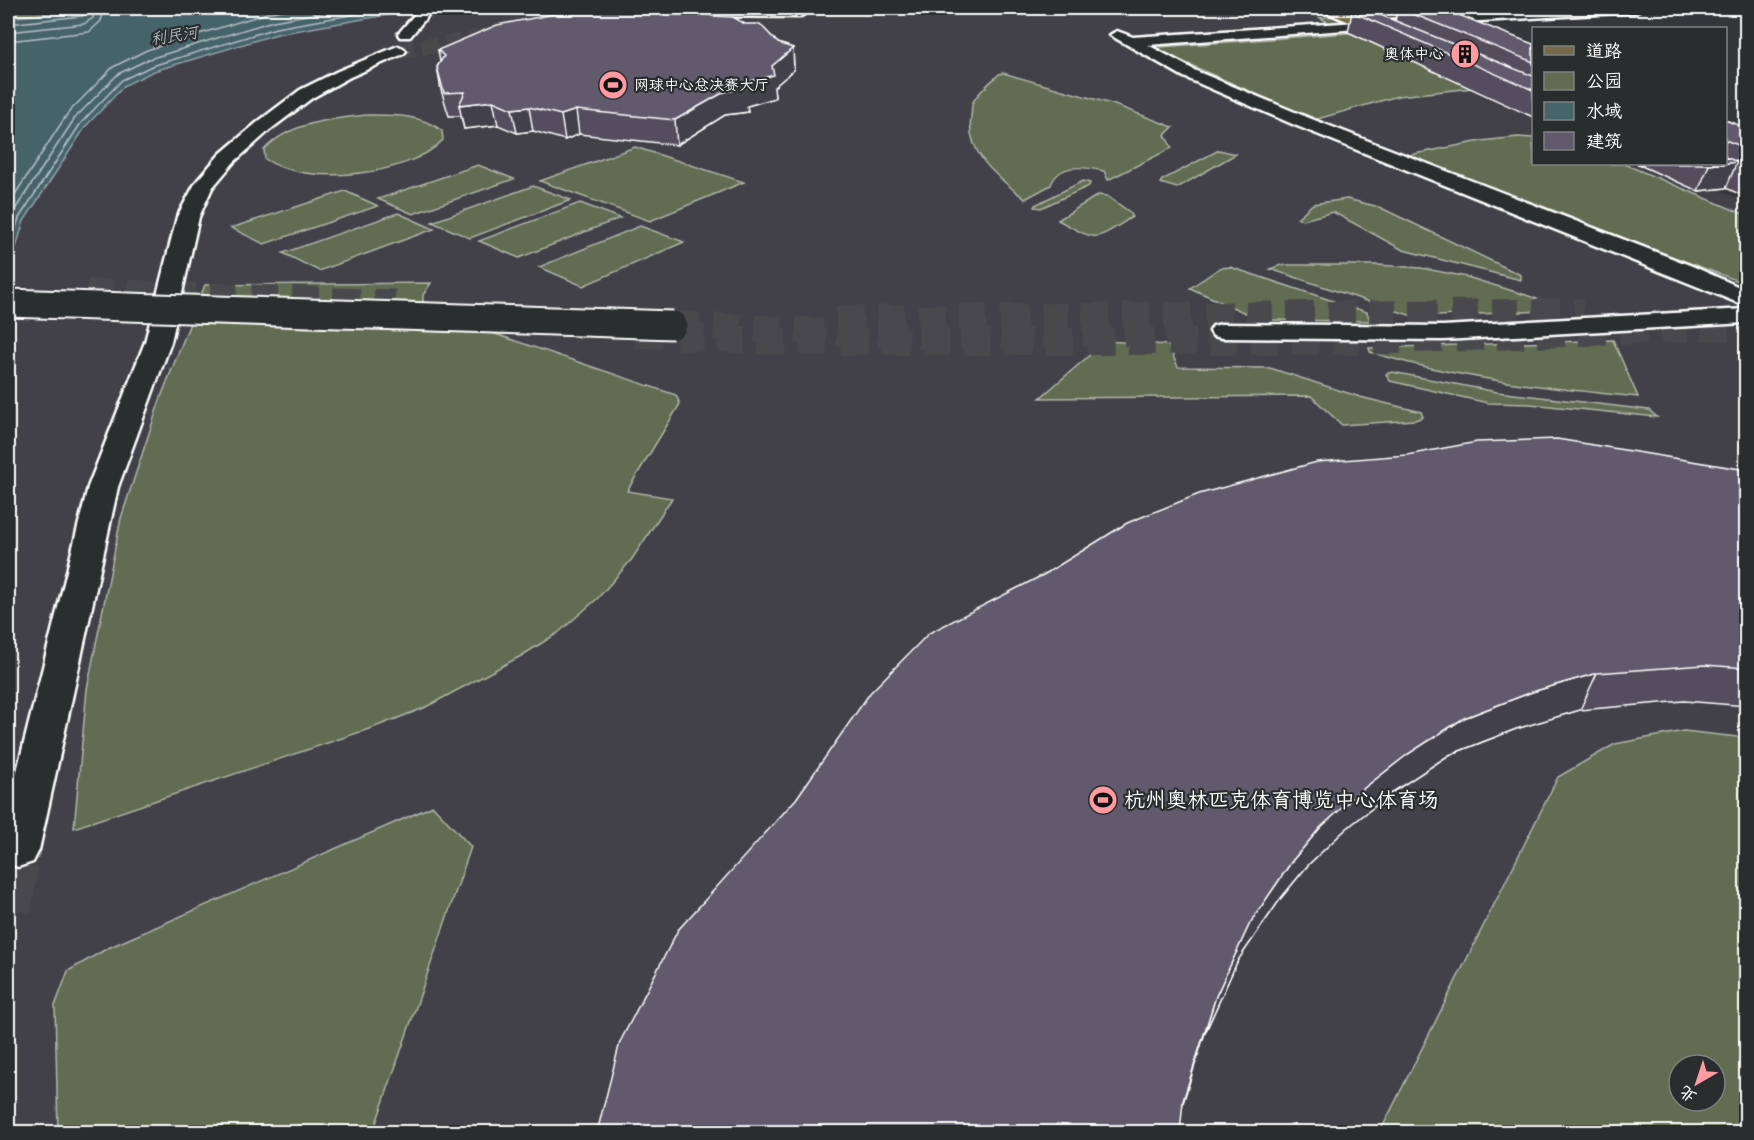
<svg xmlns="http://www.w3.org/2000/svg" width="1754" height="1140" viewBox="0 0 1754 1140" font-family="Delius,'LXGW WenKai TC',sans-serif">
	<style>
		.built { fill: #424149; fill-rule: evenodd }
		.green { fill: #626c52; stroke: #b0b6a8; stroke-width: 1.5; fill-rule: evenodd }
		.water { fill: #47646b; stroke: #91a2a6; stroke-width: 1.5 }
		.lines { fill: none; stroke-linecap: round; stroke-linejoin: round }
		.shore { stroke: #b5c1c4; stroke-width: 1.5 }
		.minor-tunnel-far2 { stroke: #494a4e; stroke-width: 16; stroke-dasharray: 16 8; stroke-linecap: butt }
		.minor-tunnel-far1 { stroke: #494a4e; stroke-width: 27; stroke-dasharray: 27 14; stroke-linecap: butt }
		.minor-tunnel { stroke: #494a4e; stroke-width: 46; stroke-dasharray: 46 22; stroke-linecap: butt }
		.major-tunnel { stroke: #494a4e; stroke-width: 27; stroke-dasharray: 27 14; stroke-linecap: butt }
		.minor-casing { stroke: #fff; stroke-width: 5 }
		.major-casing { stroke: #fff; stroke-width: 5 }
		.minor { fill: #2a2d2e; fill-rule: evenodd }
		.major { fill: #756b4b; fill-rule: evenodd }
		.minor-bridge-casing { stroke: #fff; stroke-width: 31; stroke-linecap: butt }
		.minor-bridge { stroke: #2a2d2e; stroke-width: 27 }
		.wall { fill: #534d5d; stroke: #fff; stroke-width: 1.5 }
		.shaded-wall { fill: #433f4c; stroke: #fff; stroke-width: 1.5 }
		.building { fill: #605a6c; stroke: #fff; stroke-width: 1.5 }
		.labels { text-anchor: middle; stroke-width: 4.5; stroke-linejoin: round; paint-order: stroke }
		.far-poi-label { font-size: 15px; fill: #fff; stroke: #2a2d2e; text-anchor: end }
		.far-water-label { font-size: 16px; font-style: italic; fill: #acb9bc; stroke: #2a2d2e }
		.near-poi-label { font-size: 21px; fill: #fff; stroke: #2a2d2e; text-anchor: start }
	</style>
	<rect width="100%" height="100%" fill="#35363a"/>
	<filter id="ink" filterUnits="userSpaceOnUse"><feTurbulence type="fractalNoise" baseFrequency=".0167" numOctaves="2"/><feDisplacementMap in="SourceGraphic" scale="12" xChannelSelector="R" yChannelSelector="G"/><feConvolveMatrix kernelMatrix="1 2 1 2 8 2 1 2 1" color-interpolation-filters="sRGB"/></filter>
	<g filter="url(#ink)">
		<path class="built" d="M 8,8 L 1308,8 L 1533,107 L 1534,164 L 1660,164 L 1746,202 L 1746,1132 L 8,1132 ZM 1679,1065 L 1715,1065 L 1715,1101 L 1679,1101 Z"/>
		<g class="green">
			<polygon points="8,8 91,8 8,18"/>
			<polygon points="1336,16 1492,86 1398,96 1314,120 1157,50 1161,47 1349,33 1320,18"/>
			<path d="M 1003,73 L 1115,105 L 1173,127 L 1165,135 L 1172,148 L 1108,180 L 1104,171 C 1085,167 1059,162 1051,185 L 1025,199 C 999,178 965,154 971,116 C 972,112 971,106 973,102 C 978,92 991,82 999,74 Z"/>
			<path d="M 367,115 C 393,115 421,114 442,131 L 443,140 C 410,176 305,187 265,159 L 264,150 C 289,122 332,119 367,115 Z"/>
			<polygon points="1518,137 1533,138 1534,164 1624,164 1746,215 1746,284 1404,156 1481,141"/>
			<polygon points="635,147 744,182 650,221 540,181"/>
			<polygon points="1219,150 1236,154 1177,188 1160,183 1162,180"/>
			<polygon points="478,165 514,179 413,214 378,199"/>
			<polygon points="1083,181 1090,183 1089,186 1041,208 1034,207 1035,205"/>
			<polygon points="533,186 571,200 470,238 432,222"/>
			<polygon points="345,191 378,206 264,244 231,228"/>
			<path d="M 1098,195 L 1107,196 L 1131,213 L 1132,217 C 1092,242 1099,242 1058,220 Z"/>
			<polygon points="1347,199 1379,207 1521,275 1521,280 1403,250 1333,212 1303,220 1297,218 1313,204"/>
			<polygon points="580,203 620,218 519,258 479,241"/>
			<polygon points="398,213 434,229 319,271 283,253"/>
			<polygon points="640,226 684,242 583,286 539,267"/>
			<polygon points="1281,265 1378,265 1421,268 1467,277 1526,295 1540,300 1543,311 1415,317 1270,269"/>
			<polygon points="1230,267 1367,312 1370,321 1261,320 1190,288 1220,268"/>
			<polygon points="431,283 423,295 423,304 433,313 676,395 680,404 627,491 672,498 632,559 598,598 558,633 521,656 424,708 372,728 74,828 87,689 121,518 161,397 205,285"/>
			<path d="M 1613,340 L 1638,397 C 1548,388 1457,379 1370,352 L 1369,348 Z"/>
			<polygon points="1106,341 1168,345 1178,367 1270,368 1360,397 1421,412 1423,417 1415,420 1342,425 1311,396 1040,398"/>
			<polygon points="1392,372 1497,392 1649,410 1657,417 1530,404 1488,403 1390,381 1386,374"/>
			<path d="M 1684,731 L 1746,738 L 1746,1132 L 1380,1132 L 1558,777 L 1615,744 ZM 1679,1065 L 1715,1065 L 1715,1101 L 1679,1101 Z"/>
			<polygon points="433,806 471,847 373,1132 58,1132 55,1006 68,971 108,948"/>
		</g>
		<polygon class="water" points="100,8 427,8 277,34 154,71 125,85 86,126 24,221 8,274 8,18"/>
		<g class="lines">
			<g class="shore">
				<polyline points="8,24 82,16 87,13 88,8"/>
				<polyline points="8,32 84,24 93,18 95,8"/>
				<polyline points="8,41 89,32 101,21 104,8"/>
				<polyline points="8,205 68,113 113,67 147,50 271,12 296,8"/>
				<polyline points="8,228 12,214 75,118 118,74 149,59 273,21 347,8"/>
				<polyline points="8,253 19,218 81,123 122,80 152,66 276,28 391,8"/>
			</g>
			<polyline class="minor-tunnel-far2" points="398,51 506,34"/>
			<polyline class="minor-tunnel-far1" points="673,325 929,336 1222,331"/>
			<polyline class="minor-tunnel" points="8,909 18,850"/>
			<g class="major-tunnel">
				<polyline points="87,292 395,303"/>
				<polyline points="836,319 1583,312"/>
				<polyline points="636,334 781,342 1381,341 1746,326"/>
			</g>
			<g class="minor-casing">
				<g id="minor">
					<polygon points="420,8 434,8 410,37 400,37 398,34"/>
					<polygon points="1570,8 1642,8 1635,12 1410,25 1148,45 1196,71 1309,118 1692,266 1746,290 1746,306 1297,126 1184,77 1110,35 1117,31 1133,37"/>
					<polygon points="714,9 799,9 806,13 799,17 709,16 707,13"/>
					<polygon points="398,46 403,48 406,51 403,54 350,77 312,98 271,129 234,162 212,188 199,217 171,342 118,487 39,850 33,862 18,867 8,863 8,807 88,487 145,342 177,217 196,182 220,154 259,121 300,90 338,71"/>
					<polygon points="1746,309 1746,323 1443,340 1222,338 1213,336 1210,331 1213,326 1222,324 1443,326"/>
				</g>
			</g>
			<g class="major-casing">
				<polygon id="major" points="1321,8 1339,8 1398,32 1400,35 1398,38 1388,38 1323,11"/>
			</g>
			<use href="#minor" class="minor"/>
			<use href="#major" class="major"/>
			<g class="minor-bridge-casing">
				<polyline id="minor-bridge" points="8,303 673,325"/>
			</g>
			<use href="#minor-bridge" class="minor-bridge"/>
		</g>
		<g class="wall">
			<polygon points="1398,8 1533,44 1533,117 1348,32 1352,12 1395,21"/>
			<polygon points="643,11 676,12 713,16 778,43 793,48 794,70 774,87 775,98 747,106 748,112 725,115 677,145 579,134 565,140 533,131 517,133 498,125 464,129 461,116 449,116 441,90 437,67 440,62 438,50"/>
			<polygon points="1725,120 1746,128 1746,197 1726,188 1698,191 1637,164 1725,164"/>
			<polygon points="1746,470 1746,706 1684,701 1580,710 1516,729 1449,755 1394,791 1346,829 1308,865 1281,898 1238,960 1205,1033 597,1132"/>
		</g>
		<g class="shaded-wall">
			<polygon points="793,48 794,70 774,87 775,98 747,106 748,112 725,115 677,145 675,120 724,92 743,83 772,66"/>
			<polygon points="493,101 498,125 464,129 459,105"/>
			<polygon points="529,107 533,131 517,133 512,109"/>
			<polygon points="576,110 579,134 565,140 561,115"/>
			<polygon points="1737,162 1726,188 1698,191 1709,165"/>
			<polygon points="1597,673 1580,710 1516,729 1449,755 1394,791 1346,829 1308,865 1281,898 1238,960 1205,1033 1174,1132 1216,996 1250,923 1292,861 1320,828 1359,792 1408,754 1464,718 1532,692"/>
		</g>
		<g class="building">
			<polygon points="613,8 643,11 649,8 676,12 697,11 713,16 733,17 745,24 760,24 778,43 793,48 772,66 774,75 743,83 746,88 724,92 675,120 576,110 561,115 529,107 512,109 493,101 459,105 465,92 444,93 437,67 444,56 438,50 497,25 565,12 603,10"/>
			<polygon points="1398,8 1441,8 1533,44 1533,62"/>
			<polygon points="1368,10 1533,76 1533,90 1352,12"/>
			<polygon points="1725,120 1746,128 1746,148 1725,140"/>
			<polygon points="1725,157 1746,165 1746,166 1737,162 1709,165 1704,164 1725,164"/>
			<polygon points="1557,439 1746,470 1746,668 1704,665 1597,673 1532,692 1464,718 1408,754 1359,792 1320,828 1292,861 1250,923 1216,996 1183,1101 1180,1132 597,1132 620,1042 678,930 796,799 870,693 929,633 1045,574 1127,523 1199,494 1317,462 1407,455 1477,442"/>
		</g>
	</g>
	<defs>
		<g id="building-disc" transform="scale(1.5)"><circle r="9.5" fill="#ff9aa2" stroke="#2a2d2e"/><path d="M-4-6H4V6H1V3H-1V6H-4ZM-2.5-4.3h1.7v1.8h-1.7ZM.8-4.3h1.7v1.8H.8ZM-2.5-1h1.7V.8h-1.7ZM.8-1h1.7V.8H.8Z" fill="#111"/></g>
		<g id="stadium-disc" transform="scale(1.5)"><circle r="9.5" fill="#ff9aa2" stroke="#2a2d2e"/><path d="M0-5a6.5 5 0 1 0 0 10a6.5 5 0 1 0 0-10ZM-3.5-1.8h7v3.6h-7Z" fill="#111"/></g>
	</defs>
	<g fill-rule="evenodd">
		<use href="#building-disc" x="1465" y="54"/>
		<use href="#stadium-disc" x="613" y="85"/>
		<use href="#stadium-disc" x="1103" y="800"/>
	</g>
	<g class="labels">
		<g class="far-poi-label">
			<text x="1444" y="59">奥体中心</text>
			<text x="634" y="90" text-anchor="start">网球中心总决赛大厅</text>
		</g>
		<g class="far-water-label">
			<text transform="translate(174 35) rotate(-9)" y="6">利民河</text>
		</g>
		<g class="near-poi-label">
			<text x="1124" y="807">杭州奥林匹克体育博览中心体育场</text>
		</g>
	</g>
	<rect width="1754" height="1140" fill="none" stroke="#2a2d2e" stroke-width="30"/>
	<rect x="15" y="15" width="1724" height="1110" fill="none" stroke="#fff" stroke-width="2" filter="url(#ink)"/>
	<rect x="1532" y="27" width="195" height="138" fill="#2a2d2e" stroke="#7f8182" stroke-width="1.5"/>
	<rect x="1544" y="46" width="30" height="9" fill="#756b4b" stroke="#7f8182" stroke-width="1.5"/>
	<text x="1586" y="57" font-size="18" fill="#ffffff">道路</text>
	<rect x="1544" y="72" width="30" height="18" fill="#626c52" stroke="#7f8182" stroke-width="1.5"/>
	<text x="1586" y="87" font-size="18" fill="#ffffff">公园</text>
	<rect x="1544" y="102" width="30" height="18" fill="#47646b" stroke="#7f8182" stroke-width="1.5"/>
	<text x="1586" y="117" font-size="18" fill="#ffffff">水域</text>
	<rect x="1544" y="132" width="30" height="18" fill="#605a6c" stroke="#7f8182" stroke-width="1.5"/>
	<text x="1586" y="147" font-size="18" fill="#ffffff">建筑</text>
	<g transform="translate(1697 1083) rotate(219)"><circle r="28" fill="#2a2d2e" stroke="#7f8182" stroke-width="1.5"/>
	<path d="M0-4.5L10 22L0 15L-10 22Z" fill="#ff9aa2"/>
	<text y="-9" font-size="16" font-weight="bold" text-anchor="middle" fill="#ffffff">北</text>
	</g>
</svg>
